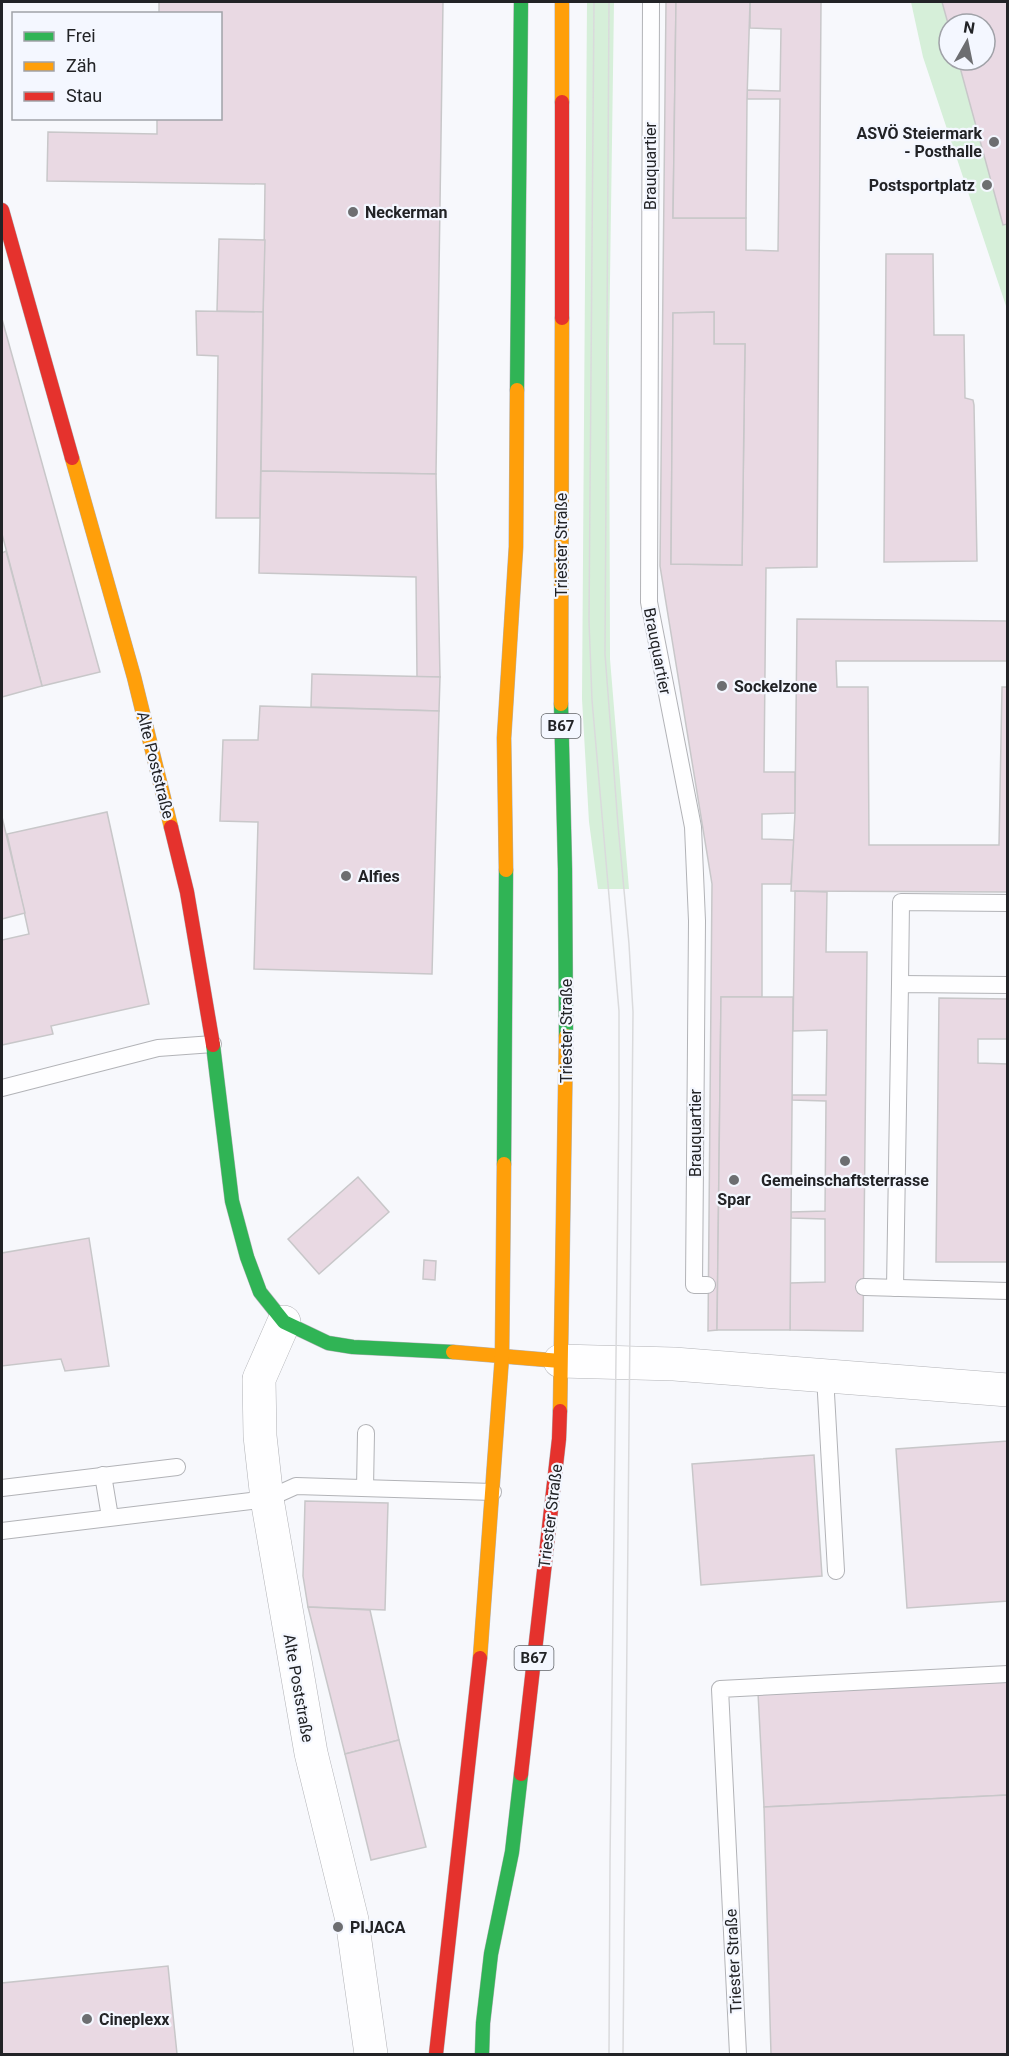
<svg xmlns="http://www.w3.org/2000/svg" width="1009" height="2056" viewBox="0 0 1009 2056" font-family="Roboto,sans-serif">
	<style>
		.green { fill: #d6efd9; fill-rule: evenodd }
		.building { fill: #e9d9e3; stroke: #c8c7c9; stroke-width: 1.5; fill-rule: evenodd }
		.lines { fill: none; stroke-linecap: round; stroke-linejoin: round }
		.lane-casing { stroke: #b2b3b7; stroke-width: 18 }
		.street-casing { stroke: #b2b3b7; stroke-width: 34 }
		.fast-casing { stroke: #b2b3b7; stroke-width: 15 }
		.slow-casing { stroke: #b2b3b7; stroke-width: 15 }
		.jam-casing { stroke: #b2b3b7; stroke-width: 15 }
		.lane { stroke: #fefeff; stroke-width: 16 }
		.street { stroke: #fefeff; stroke-width: 33 }
		.fast { stroke: #30b455; stroke-width: 14 }
		.slow { stroke: #ff9f0a; stroke-width: 14 }
		.jam { stroke: #e5322d; stroke-width: 14 }
		.tram { stroke: #dadadc; stroke-width: 1.5 }
		.poi-dot { fill: #6d6e71; stroke: #f4f7ff; stroke-width: 2 }
		.labels { text-anchor: middle; stroke-width: 4.5; stroke-linejoin: round; paint-order: stroke }
		.shield { fill: #f4f7ff; stroke: #616367; stroke-width: 1.5 }
		.shield-label { font-size: 15px; font-weight: bold; fill: #222326 }
		.poi-label { font-size: 16px; font-weight: bold; fill: #222326; stroke: #f4f7ff; text-anchor: start }
		.street-label { font-size: 16px; fill: #222326; stroke: #f4f7ff }
	</style>
	<rect width="100%" height="100%" fill="#f7f8fc"/>
	<g class="green">
		<polygon points="587,2 614,2 609,350 610,659 629,889 598,889 589,822 582,699"/>
		<path d="M 911,2 L 1007,2 L 1007,309 L 923,57 ZM 949,24 L 985,24 L 985,60 L 949,60 Z"/>
	</g>
	<g class="building">
		<polygon points="159,2 443,2 436,474 261,471 265,184 47,181 48,132 157,134 157,118 220,118 220,14 159,14"/>
		<path d="M 666,2 L 676,2 L 673,218 L 746,218 L 746,250 L 778,251 L 780,99 L 747,99 L 747,90 L 780,91 L 781,29 L 750,28 L 750,2 L 821,2 L 817,567 L 766,568 L 764,772 L 795,772 L 795,813 L 762,814 L 762,839 L 794,840 L 791,884 L 762,884 L 762,997 L 721,997 L 717,1330 L 708,1331 L 712,884 L 660,566 ZM 714,312 L 714,344 L 745,344 L 742,565 L 671,564 L 673,313 Z"/>
		<polygon points="676,2 750,2 747,99 746,218 673,218"/>
		<polygon points="942,2 1008,2 1008,224 1003,225 958,60 985,60 985,24 949,24 949,27"/>
		<polygon points="219,239 265,240 263,312 217,311"/>
		<polygon points="886,254 933,254 934,335 964,335 965,398 973,400 974,405 977,561 884,562"/>
		<polygon points="196,311 263,312 260,518 216,518 218,356 197,355"/>
		<polygon points="714,312 714,344 745,344 742,565 671,564 673,313"/>
		<polygon points="2,319 100,672 42,686 2,534"/>
		<polygon points="261,471 436,474 440,677 417,677 416,577 259,573"/>
		<polygon points="6,551 42,686 2,697 2,553"/>
		<polygon points="797,619 1008,621 1008,661 836,661 837,687 868,687 869,845 999,845 1002,687 1008,687 1008,892 791,891 795,813"/>
		<polygon points="312,674 440,677 439,711 311,707"/>
		<polygon points="260,706 439,711 432,974 254,969 258,822 220,821 223,740 258,740"/>
		<polygon points="107,812 149,1004 51,1026 53,1034 2,1045 2,940 29,934 7,834"/>
		<polygon points="2,817 25,913 2,919"/>
		<polygon points="795,891 827,892 826,952 867,952 863,1331 790,1330 790,1283 825,1282 825,1219 791,1218 791,1212 825,1211 826,1101 792,1100 792,1095 826,1095 827,1030 793,1031"/>
		<polygon points="721,997 793,997 790,1330 717,1330"/>
		<polygon points="939,998 1008,999 1008,1039 978,1039 978,1063 1008,1064 1008,1262 936,1262"/>
		<polygon points="358,1177 389,1212 319,1274 288,1239"/>
		<polygon points="89,1238 109,1366 65,1371 61,1359 2,1366 2,1253"/>
		<polygon points="424,1260 436,1261 435,1280 423,1279"/>
		<polygon points="1008,1441 1008,1601 907,1608 896,1449"/>
		<polygon points="814,1455 822,1576 701,1585 692,1464"/>
		<polygon points="305,1501 388,1503 385,1610 308,1607 303,1576"/>
		<polygon points="308,1607 370,1610 399,1740 345,1754"/>
		<polygon points="1008,1680 1008,1795 764,1807 758,1693"/>
		<polygon points="399,1740 426,1847 371,1860 345,1754"/>
		<polygon points="1008,1795 1008,2054 771,2054 764,1807"/>
		<polygon points="168,1966 177,2054 2,2054 2,1983"/>
	</g>
	<g class="lines">
		<g class="lane-casing">
			<g id="lane">
				<polyline points="651,2 649,602 693,827 697,921 694,1285 707,1285"/>
				<polyline points="900,984 901,902 1008,903"/>
				<polyline points="2,1088 158,1048 213,1044"/>
				<polyline points="864,1287 1008,1291"/>
				<polyline points="895,1288 900,984 1008,985"/>
				<polyline points="825,1376 836,1571"/>
				<polyline points="103,1475 110,1517"/>
				<polyline points="2,1488 177,1467"/>
				<polyline points="365,1488 366,1433"/>
				<polyline points="2,1531 267,1499 296,1486 493,1492"/>
				<polyline points="738,2054 720,1689 1008,1674"/>
			</g>
		</g>
		<g class="street-casing">
			<g id="street">
				<polyline points="284,1322 259,1379 260,1436 267,1499 311,1753 352,1920 371,2054"/>
				<polyline points="560,1361 674,1364 1008,1390"/>
			</g>
		</g>
		<g class="fast-casing">
			<g id="fast">
				<polyline points="517,390 521,2"/>
				<polyline points="561,704 565,869 566,1036"/>
				<polyline points="213,1045 232,1201 247,1257 260,1292 284,1322 328,1343 353,1347 453,1352"/>
				<polyline points="504,1164 506,870"/>
				<polyline points="482,2054 483,2023 491,1954 512,1852 521,1774"/>
			</g>
		</g>
		<g class="slow-casing">
			<g id="slow">
				<polyline points="562,102 562,2"/>
				<polyline points="72,458 134,677 171,827"/>
				<polyline points="561,704 562,318"/>
				<polyline points="506,870 504,738 516,547 517,390"/>
				<polyline points="453,1352 560,1361"/>
				<polyline points="560,1411 566,1036"/>
				<polyline points="480,1658 502,1356 504,1164"/>
			</g>
		</g>
		<g class="jam-casing">
			<g id="jam">
				<polyline points="2,210 72,458"/>
				<polyline points="562,318 562,102"/>
				<polyline points="171,827 187,892 213,1045"/>
				<polyline points="521,1774 559,1439 560,1411"/>
				<polyline points="436,2054 480,1658"/>
			</g>
		</g>
		<use href="#lane" class="lane"/>
		<use href="#street" class="street"/>
		<use href="#fast" class="fast"/>
		<use href="#slow" class="slow"/>
		<use href="#jam" class="jam"/>
		<g class="tram">
			<polyline points="594,2 589,621 592,700 619,1011 619,1102 610,1863 609,2054"/>
			<polyline points="609,2 605,654 618,825 629,944 633,1012 623,2054"/>
		</g>
	</g>
	<g class="poi-dot">
		<circle cx="994" cy="142" r="6"/>
		<circle cx="987" cy="185" r="6"/>
		<circle cx="353" cy="212" r="6"/>
		<circle cx="722" cy="686" r="6"/>
		<circle cx="346" cy="876" r="6"/>
		<circle cx="845" cy="1161" r="6"/>
		<circle cx="734" cy="1180" r="6"/>
		<circle cx="338" cy="1927" r="6"/>
		<circle cx="87" cy="2019" r="6"/>
	</g>
	<g class="labels">
		<g class="shield">
			<rect x="541.5" y="714" width="39" height="24" rx="4.5"/>
			<rect x="514.5" y="1646" width="39" height="24" rx="4.5"/>
		</g>
		<g class="shield-label">
			<text x="561" y="731">B67</text>
			<text x="534" y="1663">B67</text>
		</g>
		<g class="poi-label">
			<text x="982" y="139" text-anchor="end">ASVÖ Steiermark<tspan x="982" dy="18">- Posthalle</tspan></text>
			<text x="975" y="191" text-anchor="end">Postsportplatz</text>
			<text x="365" y="218">Neckerman</text>
			<text x="734" y="692">Sockelzone</text>
			<text x="358" y="882">Alfies</text>
			<text x="845" y="1186" text-anchor="middle">Gemeinschaftsterrasse</text>
			<text x="734" y="1205" text-anchor="middle">Spar</text>
			<text x="350" y="1933">PIJACA</text>
			<text x="99" y="2025">Cineplexx</text>
		</g>
		<g class="street-label">
			<text transform="translate(650 166) rotate(-90)" y="6">Brauquartier</text>
			<text transform="translate(561 545) rotate(-90)" y="6">Triester Straße</text>
			<text transform="translate(658 651) rotate(79)" y="6">Brauquartier</text>
			<text transform="translate(156 765) rotate(76)" y="6">Alte Poststraße</text>
			<text transform="translate(566 1031) rotate(-90)" y="6">Triester Straße</text>
			<text transform="translate(695 1133) rotate(-90)" y="6">Brauquartier</text>
			<text transform="translate(550 1516) rotate(-83)" y="6">Triester Straße</text>
			<text transform="translate(299 1688) rotate(80)" y="6">Alte Poststraße</text>
			<text transform="translate(733 1961) rotate(-93)" y="6">Triester Straße</text>
		</g>
	</g>
	<rect width="1009" height="2056" fill="none" stroke="#222326" stroke-width="6"/>
	<rect x="12" y="12" width="210" height="108" fill="#f4f7ff" stroke="#a0a2a8" stroke-width="1.5"/>
	<rect x="24" y="32" width="30" height="9" fill="#30b455" stroke="#a0a2a8" stroke-width="1.5"/>
	<text x="66" y="42" font-size="18" fill="#222326">Frei</text>
	<rect x="24" y="62" width="30" height="9" fill="#ff9f0a" stroke="#a0a2a8" stroke-width="1.5"/>
	<text x="66" y="72" font-size="18" fill="#222326">Zäh</text>
	<rect x="24" y="92" width="30" height="9" fill="#e5322d" stroke="#a0a2a8" stroke-width="1.5"/>
	<text x="66" y="102" font-size="18" fill="#222326">Stau</text>
	<g transform="translate(967 42) rotate(9)"><circle r="28" fill="#f4f7ff" stroke="#a0a2a8" stroke-width="1.5"/>
	<path d="M0-4.5L10 22L0 15L-10 22Z" fill="#6d6e71"/>
	<text y="-9" font-size="16" font-weight="bold" text-anchor="middle" fill="#222326">N</text>
	</g>
</svg>
